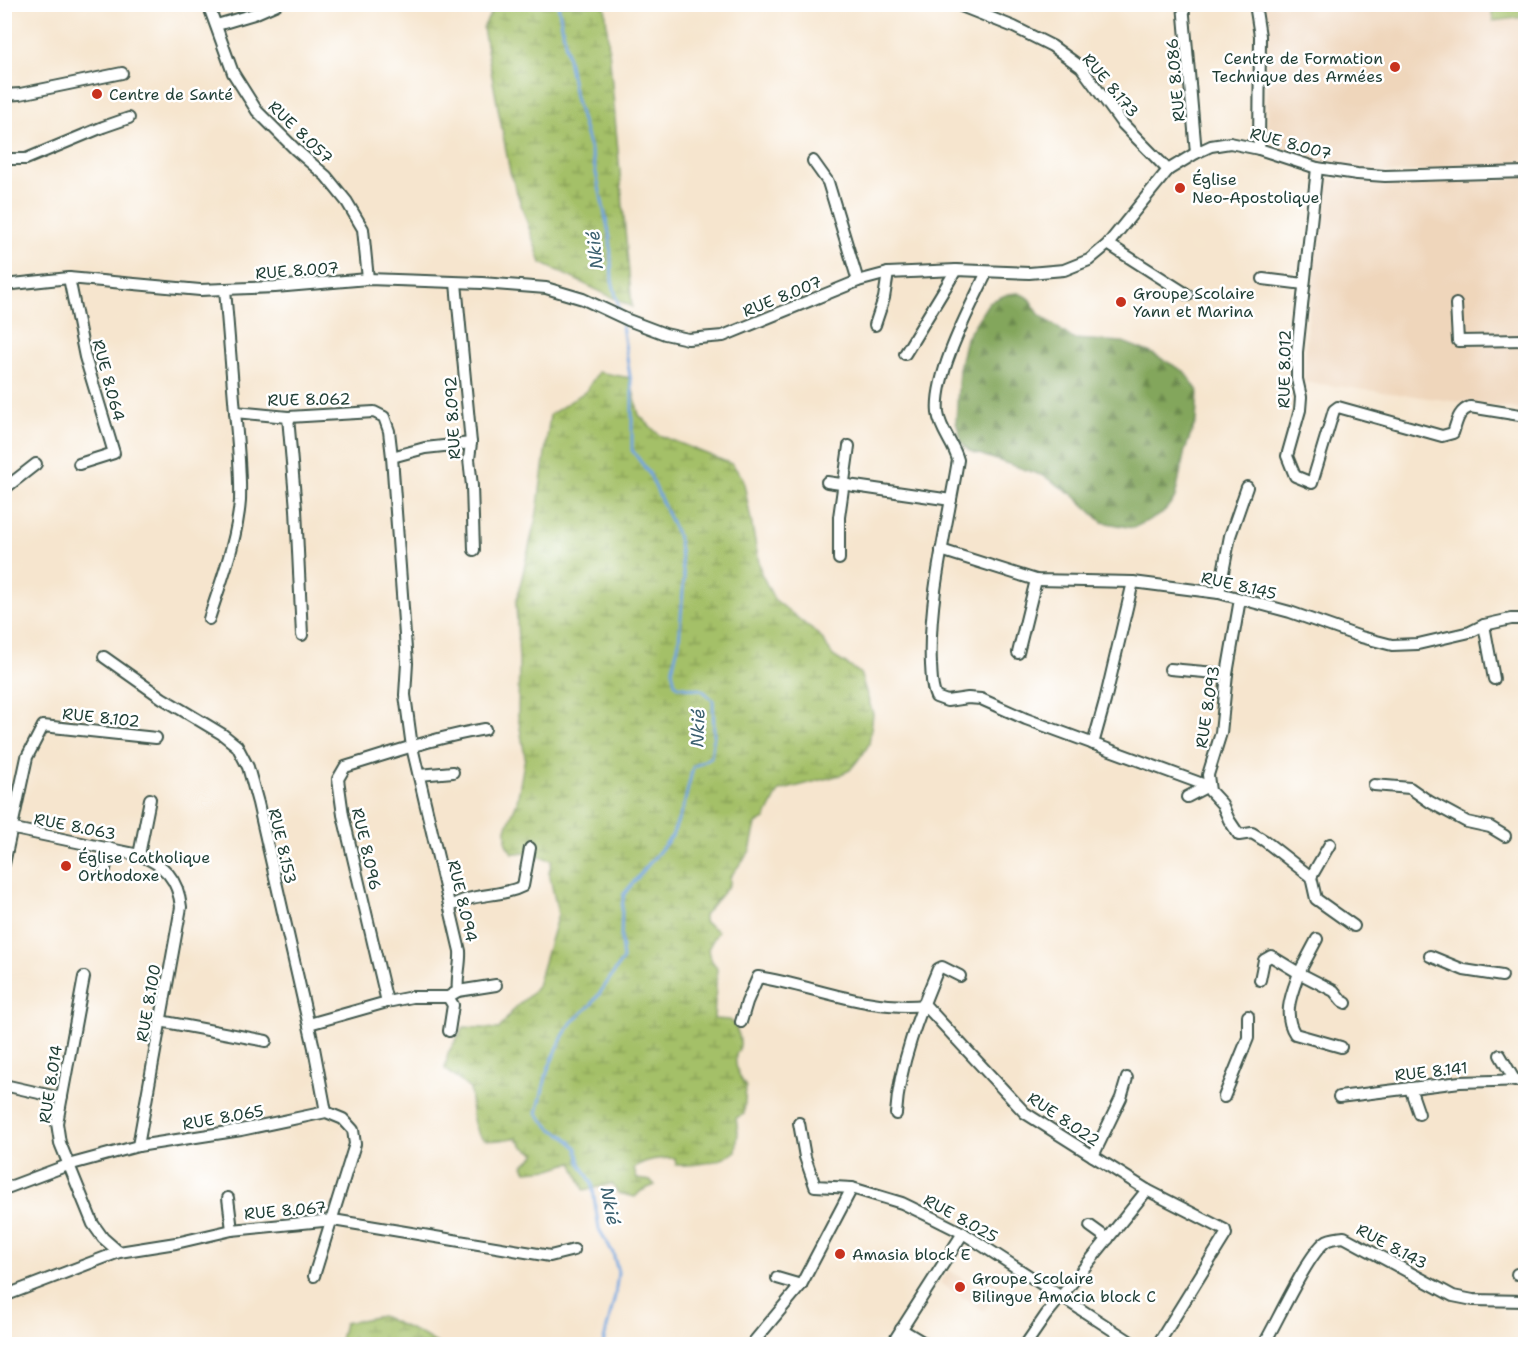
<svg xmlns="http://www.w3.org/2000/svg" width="1530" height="1349" viewBox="0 0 1530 1349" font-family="'Shantell Sans',sans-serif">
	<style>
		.built { fill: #efd6bb }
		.green { fill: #a4c067; stroke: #627e4e; stroke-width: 1.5 }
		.forest { fill: url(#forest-firs); stroke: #517248; stroke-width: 1.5 }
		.wetland { fill: url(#wetland-marsh); stroke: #627e4e; stroke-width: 1.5 }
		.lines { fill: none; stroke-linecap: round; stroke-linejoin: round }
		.stream { stroke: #72a5de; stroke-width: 3 }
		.minor-casing { stroke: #3f564b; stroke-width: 14 }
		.minor { stroke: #fff; stroke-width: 10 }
		.poi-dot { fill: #c8321e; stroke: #fff; stroke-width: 2 }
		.labels { text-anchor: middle; stroke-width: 5; stroke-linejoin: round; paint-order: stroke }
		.poi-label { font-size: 16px; fill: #1f3d34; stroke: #fff; text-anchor: start }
		.street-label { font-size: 16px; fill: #1f3d34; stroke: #fff }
		.water-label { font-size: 18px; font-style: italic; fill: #3c6170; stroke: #fff }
	</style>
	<defs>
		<pattern id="forest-firs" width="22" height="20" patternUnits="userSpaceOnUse" patternTransform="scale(1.5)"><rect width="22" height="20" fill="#83a65c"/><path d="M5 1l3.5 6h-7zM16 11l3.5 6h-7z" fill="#6b884d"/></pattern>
		<pattern id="wetland-marsh" width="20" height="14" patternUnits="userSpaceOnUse" patternTransform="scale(1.5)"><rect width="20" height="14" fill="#a4c067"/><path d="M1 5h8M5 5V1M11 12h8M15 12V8" fill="none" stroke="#859d56"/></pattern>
	</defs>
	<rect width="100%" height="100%" fill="#fff"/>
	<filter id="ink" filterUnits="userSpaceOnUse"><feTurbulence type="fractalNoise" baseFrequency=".0167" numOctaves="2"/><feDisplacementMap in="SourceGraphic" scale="12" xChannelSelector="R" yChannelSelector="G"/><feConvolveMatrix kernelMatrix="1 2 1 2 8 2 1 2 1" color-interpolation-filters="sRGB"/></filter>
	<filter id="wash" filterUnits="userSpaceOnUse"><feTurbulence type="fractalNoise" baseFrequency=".008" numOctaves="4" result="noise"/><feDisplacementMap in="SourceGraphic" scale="24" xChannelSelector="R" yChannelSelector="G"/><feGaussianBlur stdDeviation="1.35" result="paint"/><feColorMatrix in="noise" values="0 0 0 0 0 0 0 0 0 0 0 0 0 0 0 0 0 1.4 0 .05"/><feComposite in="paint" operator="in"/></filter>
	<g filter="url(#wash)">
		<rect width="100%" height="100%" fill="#f6e5ce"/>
		<g class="built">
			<polygon points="1259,5 1525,5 1525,167 1379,173 1317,163 1269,141 1264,37"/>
			<polygon points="1525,177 1525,410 1303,382 1320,179 1376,182 1500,181"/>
			<polygon points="998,1265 1010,1273 984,1311 940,1283 949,1270 980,1290"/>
		</g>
		<polygon class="green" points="1491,5 1525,5 1525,17 1493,21"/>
		<polygon class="forest" points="1018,293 1028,297 1039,314 1073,339 1123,342 1151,353 1184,371 1198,391 1196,421 1185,450 1175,498 1162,514 1133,528 1102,522 1072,494 1044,476 970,451 962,443 956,422 959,369 966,338 989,302 1008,294"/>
		<g class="wetland">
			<polygon points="495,5 605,5 632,307 541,263 510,172 483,28"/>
			<path d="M 598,372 L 630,378 L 639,415 L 659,435 L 732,464 L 743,478 L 761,573 L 774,599 L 821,637 L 833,656 L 860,673 L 873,714 L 869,744 L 863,754 L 850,770 L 840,775 L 779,791 L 765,819 L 756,824 L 750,851 L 730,877 L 730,884 L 704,915 L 704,922 L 718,931 L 708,949 L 710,958 L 717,968 L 714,1019 L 730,1020 C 736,1025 741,1038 740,1046 C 739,1050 737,1052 736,1055 C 734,1066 740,1079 746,1087 L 744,1114 L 736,1118 L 738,1132 L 736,1151 C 722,1163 694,1166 676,1165 L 675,1158 C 661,1159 646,1158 634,1168 L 637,1179 L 651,1181 L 655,1185 L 641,1191 L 635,1197 L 618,1193 L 612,1184 L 584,1190 L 572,1162 L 551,1169 L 526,1171 L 523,1166 L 535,1155 L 535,1153 L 524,1147 L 516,1138 C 507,1138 496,1142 487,1140 C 470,1136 472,1103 470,1089 L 445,1069 L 448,1053 L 464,1027 L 499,1029 L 514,1009 L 533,992 L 537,986 L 558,914 L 549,873 L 552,860 L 526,853 L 512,853 L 506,844 L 506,829 L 517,802 L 525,757 L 518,716 L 519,661 L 516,603 L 537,513 L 550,415 L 586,391 Z"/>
			<polygon points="381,1316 423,1335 438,1344 339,1344 344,1323"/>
		</g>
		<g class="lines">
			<g class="stream">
				<polyline points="558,4 575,97 593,159 610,238 612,280 620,313"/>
				<polyline points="603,1344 615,1296 618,1272 613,1253 599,1229 592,1183 580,1163 577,1148 565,1136 550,1128 537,1113 548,1069 563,1036 572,1022 591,1005 600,993 623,959 621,941 622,907 624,894 672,836 684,805 693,767 711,757 714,735 713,700 702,690 678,686 675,683 672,671 679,642 684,578 678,537 649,473 632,450 632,389 621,319"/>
			</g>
		</g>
	</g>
	<g filter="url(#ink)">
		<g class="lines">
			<g class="minor-casing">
				<g id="minor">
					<polyline points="208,4 233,73 257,111 296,150 326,176 347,202 363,229 368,279"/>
					<polyline points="956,4 1014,27 1052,46 1081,67 1121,122 1168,170"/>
					<polyline points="1183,4 1196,153"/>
					<polyline points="1255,4 1260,36 1259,149"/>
					<polyline points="217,25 254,14 277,4"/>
					<polyline points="4,95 20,94 122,73"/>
					<polyline points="4,159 26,159 103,127 129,118"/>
					<polyline points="813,161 828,182 858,281"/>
					<path d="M 1317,168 L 1297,352 L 1297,379 L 1301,397 L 1300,410 L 1287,456 L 1295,476 L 1312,483 L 1334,410 L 1338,407 L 1442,436 L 1453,433 C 1457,422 1458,411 1470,407 L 1526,416"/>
					<polyline points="1108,244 1188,295"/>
					<path d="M 987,272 C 970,308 934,374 938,413 C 940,430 954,444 958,460 C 947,528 928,597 931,665 C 932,677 931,687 936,697 L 947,701 L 968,698 L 981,699 L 1026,719 L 1208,786"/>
					<polyline points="69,278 85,357 114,453 79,464"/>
					<polyline points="1263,279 1304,284"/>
					<polyline points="456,283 471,443 469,459 472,486 474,550"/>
					<polyline points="4,285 69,278 200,290 275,287 368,279 482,283 546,288 583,299 628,320 665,334 688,339 723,336 858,281 888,273 956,270 1029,273 1064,270 1089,260 1108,244 1168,170 1196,153 1211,146 1230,143 1259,149 1317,168 1357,174 1385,176 1526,172"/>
					<polyline points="225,289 235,412 288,417 374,412 384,417 389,431 392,457 425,448 471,443"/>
					<polyline points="1456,304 1458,341 1526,340"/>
					<polyline points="875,325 884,298 888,273"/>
					<polyline points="905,354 956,270"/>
					<polyline points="288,417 296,509 302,635"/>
					<polyline points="827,482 951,500"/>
					<polyline points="4,489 36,464"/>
					<polyline points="941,550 1036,580 1133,582 1219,593 1290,612 1361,637 1392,645 1418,644 1470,632 1484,625 1511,619 1526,619"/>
					<polyline points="839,559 839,517 849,446"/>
					<polyline points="1219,593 1230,536 1247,487"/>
					<polyline points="1240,599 1227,674 1221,733 1208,775 1210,791 1222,804 1229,820 1239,835 1252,833 1265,841 1311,877 1316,899 1354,926"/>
					<path d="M 209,619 C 221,581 237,541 240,501 C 241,472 238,442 235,412"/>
					<polyline points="1484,625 1494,679"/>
					<polyline points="1018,653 1036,580"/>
					<polyline points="104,657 162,698 222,734 237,746 248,767 258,803 314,1048 326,1112"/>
					<polyline points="1170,669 1227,674"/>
					<polyline points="1093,744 1105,701 1133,582"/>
					<polyline points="419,775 453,772"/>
					<polyline points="1374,785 1410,788 1430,802 1467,822 1490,827 1505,836"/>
					<polyline points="1187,797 1208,786"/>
					<polyline points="5,827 139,855 150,799"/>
					<polyline points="4,864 27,757 43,726 156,738"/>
					<polyline points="104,875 109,848"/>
					<polyline points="1311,877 1330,844"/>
					<path d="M 450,907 C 472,892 500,898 523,886 L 530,848"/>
					<polyline points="1430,956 1464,970 1502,976"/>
					<polyline points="84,977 57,1123 60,1143 93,1224 103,1238 119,1252"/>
					<polyline points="1260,980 1264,960 1271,956 1299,973 1317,939"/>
					<polyline points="458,991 496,985"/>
					<polyline points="448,997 453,1005 449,1031"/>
					<path d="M 387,1002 L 412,997 L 448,997 L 458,991 C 456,978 461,965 460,951 L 412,747 L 405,695 L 407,663 L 392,457"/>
					<polyline points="160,1021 266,1041"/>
					<path d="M 741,1022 L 747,1002 L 758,977 C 814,986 867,1011 925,1005 L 1025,1113 L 1147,1190 L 1225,1230 L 1226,1234 L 1158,1344"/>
					<path d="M 309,1024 L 387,1002 L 343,815 L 338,779 L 345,767 C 391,753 437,737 485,729"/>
					<path d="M 1341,1047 L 1295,1034 C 1282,1014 1292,993 1299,973 L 1334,991 L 1342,1001 L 1346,1003"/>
					<polyline points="1500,1055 1515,1081"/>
					<polyline points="4,1085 57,1097 62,1096"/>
					<polyline points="1410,1088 1419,1114"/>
					<polyline points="1224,1097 1248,1038 1248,1016"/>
					<polyline points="1339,1097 1460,1082 1526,1080"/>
					<path d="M 896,1114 C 899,1065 919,1014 938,969 L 942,967 L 960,976"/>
					<polyline points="799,1123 805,1157 815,1186 852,1188 902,1203 933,1218 963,1233 1134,1344"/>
					<path d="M 138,1146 L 181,907 C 178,879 165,865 139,855"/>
					<polyline points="1093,1156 1121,1098 1127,1078"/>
					<polyline points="4,1189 68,1165 138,1146 241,1130 326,1112 343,1119 353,1130 355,1144 314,1276"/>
					<polyline points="228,1198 232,1230"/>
					<polyline points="1090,1226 1108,1239"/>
					<polyline points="1517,1274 1526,1274"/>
					<polyline points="777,1278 801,1285"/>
					<polyline points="4,1296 119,1252 176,1243 232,1230 333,1220 550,1256 574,1250"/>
					<polyline points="901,1329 926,1344"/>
					<polyline points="752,1344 801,1285 852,1188"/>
					<polyline points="892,1344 963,1233"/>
					<polyline points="1026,1344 1046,1315 1147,1190"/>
					<path d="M 1264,1344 C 1277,1322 1307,1256 1325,1242 C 1330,1238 1338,1238 1344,1237 L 1453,1296 L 1473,1300 L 1526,1301"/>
				</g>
			</g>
			<use href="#minor" class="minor"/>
		</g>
	</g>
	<g class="poi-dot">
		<circle cx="1395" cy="67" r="6"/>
		<circle cx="97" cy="94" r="6"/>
		<circle cx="1180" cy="188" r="6"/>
		<circle cx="1121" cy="302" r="6"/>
		<circle cx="66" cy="866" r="6"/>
		<circle cx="840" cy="1254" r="6"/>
		<circle cx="960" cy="1287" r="6"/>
	</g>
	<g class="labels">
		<g class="poi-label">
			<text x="1383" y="64" text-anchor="end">Centre de Formation<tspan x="1383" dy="18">Technique des Armées</tspan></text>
			<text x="109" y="100">Centre de Santé</text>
			<text x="1192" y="185">Église<tspan x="1192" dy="18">Neo-Apostolique</tspan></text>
			<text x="1133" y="299">Groupe Scolaire<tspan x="1133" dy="18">Yann et Marina</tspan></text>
			<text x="78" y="863">Église Catholique<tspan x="78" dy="18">Orthodoxe</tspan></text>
			<text x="852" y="1260">Amasia block E</text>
			<text x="972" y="1284">Groupe Scolaire<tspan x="972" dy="18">Bilingue Amacia block C</tspan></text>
		</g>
		<g class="street-label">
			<text transform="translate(1175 80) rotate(-95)" y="6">RUE 8.086</text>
			<text transform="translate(1111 85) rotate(50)" y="6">RUE 8.173</text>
			<text transform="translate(301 132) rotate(44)" y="6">RUE 8.057</text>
			<text transform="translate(1291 143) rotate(15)" y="6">RUE 8.007</text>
			<text transform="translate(297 270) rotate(-4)" y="6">RUE 8.007</text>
			<text transform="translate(782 296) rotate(-22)" y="6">RUE 8.007</text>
			<text transform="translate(1284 369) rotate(-89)" y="6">RUE 8.012</text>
			<text transform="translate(109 380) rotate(75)" y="6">RUE 8.064</text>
			<text transform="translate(309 399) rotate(-1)" y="6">RUE 8.062</text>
			<text transform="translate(452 418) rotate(-93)" y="6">RUE 8.092</text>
			<text transform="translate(1239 585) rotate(13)" y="6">RUE 8.145</text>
			<text transform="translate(1207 707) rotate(-81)" y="6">RUE 8.093</text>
			<text transform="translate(101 717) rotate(6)" y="6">RUE 8.102</text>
			<text transform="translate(75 826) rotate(11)" y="6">RUE 8.063</text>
			<text transform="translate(283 846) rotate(77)" y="6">RUE 8.153</text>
			<text transform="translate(367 849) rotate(77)" y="6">RUE 8.096</text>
			<text transform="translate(463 901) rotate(77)" y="6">RUE 8.094</text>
			<text transform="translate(148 1003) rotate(-80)" y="6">RUE 8.100</text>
			<text transform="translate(1431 1071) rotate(-6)" y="6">RUE 8.141</text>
			<text transform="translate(50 1084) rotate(-81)" y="6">RUE 8.014</text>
			<text transform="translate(223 1117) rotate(-10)" y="6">RUE 8.065</text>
			<text transform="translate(1064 1119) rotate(34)" y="6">RUE 8.022</text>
			<text transform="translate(285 1210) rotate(-5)" y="6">RUE 8.067</text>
			<text transform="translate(961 1218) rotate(29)" y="6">RUE 8.025</text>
			<text transform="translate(1392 1246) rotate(28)" y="6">RUE 8.143</text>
		</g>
		<g class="water-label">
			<text transform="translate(595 250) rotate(-96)" y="6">Nkié</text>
			<text transform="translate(698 728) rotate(-88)" y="6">Nkié</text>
			<text transform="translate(610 1206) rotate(79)" y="6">Nkié</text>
		</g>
	</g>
	<rect width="1530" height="1349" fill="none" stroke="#fff" stroke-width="24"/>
</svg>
